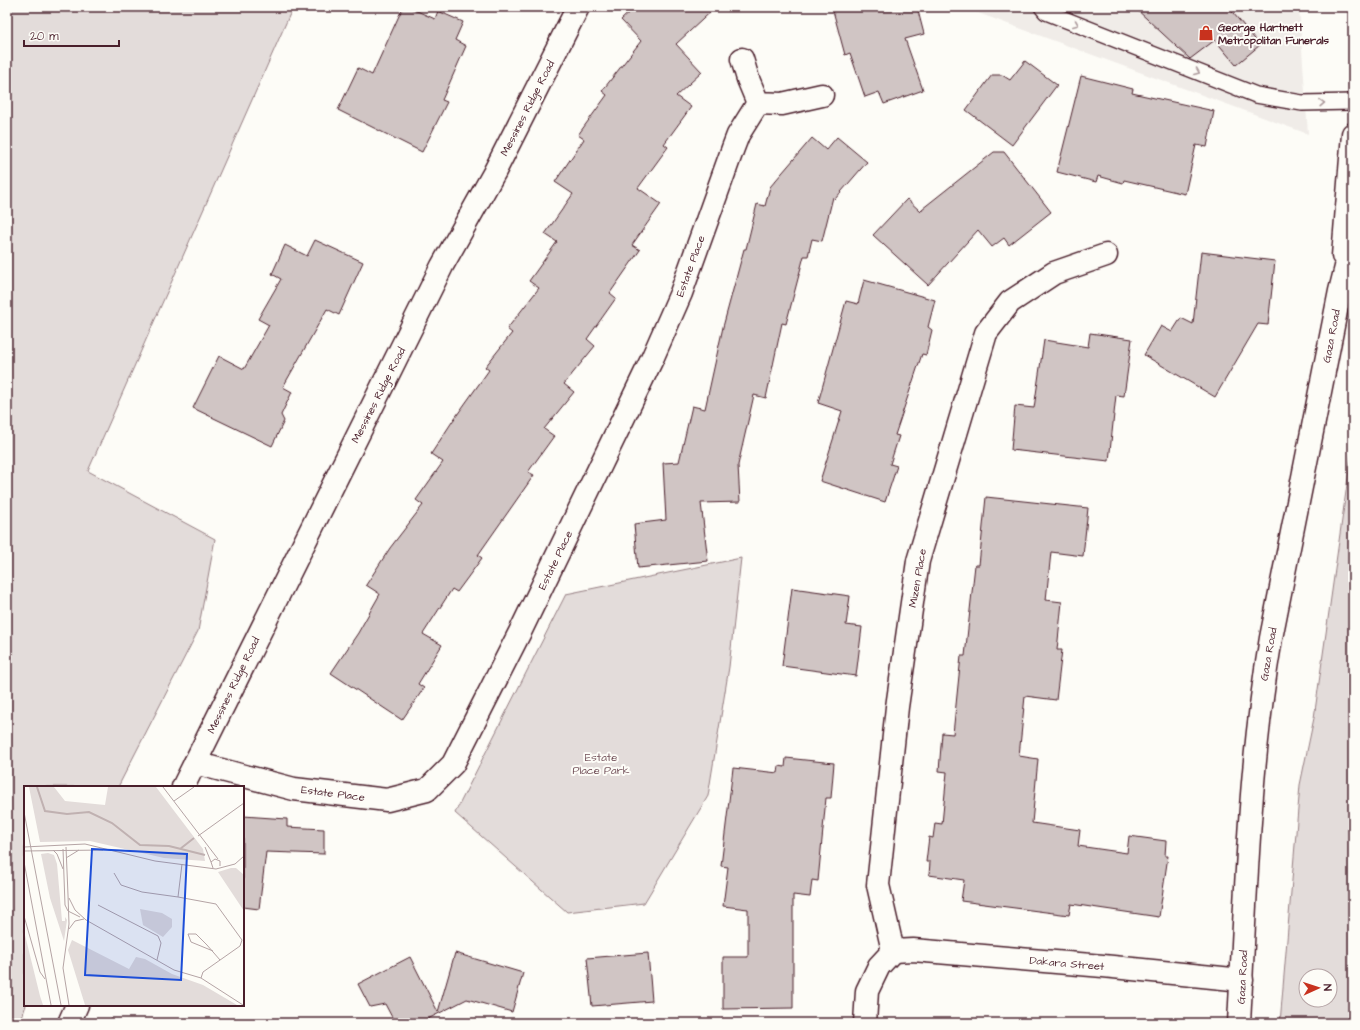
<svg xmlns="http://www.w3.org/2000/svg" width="1360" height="1030" viewBox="0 0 1360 1030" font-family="'Architects Daughter',sans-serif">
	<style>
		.built { fill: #f0ece8 }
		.green { fill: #e3dcda; stroke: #967e82; fill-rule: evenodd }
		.building { fill: #d0c5c4; stroke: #4a1f2b }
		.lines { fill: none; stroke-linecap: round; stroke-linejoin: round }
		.service-casing { stroke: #4a1f2b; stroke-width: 18 }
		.minor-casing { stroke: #4a1f2b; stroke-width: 25 }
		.tertiary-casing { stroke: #4a1f2b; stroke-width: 25 }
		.secondary-casing { stroke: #4a1f2b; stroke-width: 25 }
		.service { stroke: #fdfcf7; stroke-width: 15 }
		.minor { stroke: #fdfcf7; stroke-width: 22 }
		.tertiary { stroke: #fdfcf7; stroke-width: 22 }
		.secondary { stroke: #fdfcf7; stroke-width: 22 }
		.oneway { stroke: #ac999b }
		.labels { text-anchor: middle; stroke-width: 4; stroke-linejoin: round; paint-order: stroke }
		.poi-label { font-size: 11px; font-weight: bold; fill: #4a1f2b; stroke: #fdfcf7; text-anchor: start }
		.street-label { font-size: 11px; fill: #4a1f2b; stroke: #fdfcf7 }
		.park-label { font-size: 11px; fill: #704e57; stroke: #fdfcf7 }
		.inset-river { fill: none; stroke: #c0b1b1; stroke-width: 2 }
		.inset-road { fill: none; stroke: #b5a4a5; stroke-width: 1 }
		.view { fill: #1d4ed8; fill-opacity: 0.15; stroke: #1d4ed8; stroke-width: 2 }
		.inset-edge { fill: none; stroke: #4a1f2b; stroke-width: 2 }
	</style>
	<rect width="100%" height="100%" fill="#fdfcf7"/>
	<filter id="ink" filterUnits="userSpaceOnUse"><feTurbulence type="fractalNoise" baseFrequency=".025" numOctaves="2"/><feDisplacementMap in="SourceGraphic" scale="8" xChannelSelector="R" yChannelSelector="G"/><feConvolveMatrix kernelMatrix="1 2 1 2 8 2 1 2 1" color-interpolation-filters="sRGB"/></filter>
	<g filter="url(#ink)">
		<polygon class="built" points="962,7 1299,7 1308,134"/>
		<g class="green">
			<polygon points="7,7 293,7 88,471 215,539 198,631 118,787 25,787 25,1005 26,1005 20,1023 7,1023"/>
			<path d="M 1353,442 L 1353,1023 L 1280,1023 L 1300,785 L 1314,718 ZM 1306,976 L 1330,976 L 1330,1000 L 1306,1000 Z"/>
			<polygon points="741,558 729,667 708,796 644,903 567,912 455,813 566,594"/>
		</g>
		<g class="building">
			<polygon points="403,7 408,7 435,19 438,11 463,22 455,40 466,46 442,100 447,102 422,152 338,110 358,68 372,75"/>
			<polygon points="635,7 716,7 676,44 702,72 676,96 691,107 664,144 668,147 638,188 661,204 632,245 640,250 610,293 616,298 587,339 595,346 564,384 574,392 544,429 554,436 528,472 534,475 478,555 482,558 457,592 452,589 423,634 442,645 418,684 424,688 402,720 331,673 358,633 380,594 366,585 390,548 423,505 416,500 443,462 431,454 452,422 489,370 485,367 512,333 507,329 539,288 529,281 557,242 545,234 573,194 555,182 584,139 578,135 607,95 602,91 641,41 621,20"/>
			<polygon points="832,7 917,7 924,34 905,39 923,90 884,104 879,92 865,97 850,53 845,55"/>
			<polygon points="1134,7 1228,7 1260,45 1236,65 1215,40 1190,59"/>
			<polygon points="1025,61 1057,85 1012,145 966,110 992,75 1002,75 1010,80"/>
			<polygon points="1081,76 1133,89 1132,93 1214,111 1207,147 1196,145 1185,194 1124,180 1123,183 1098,176 1096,182 1057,172"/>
			<polygon points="837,137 867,162 835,199 833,197 822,241 812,239 808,256 804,256 786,324 782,323 766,398 754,395 738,465 740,502 701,503 708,561 638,568 634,524 666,520 663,463 679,462 692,406 705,409 723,327 744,249 746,249 757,204 765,206 770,187 812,138 826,150"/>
			<polygon points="994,152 1004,152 1051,212 1009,245 1004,238 992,247 978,230 928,285 873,235 907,199 920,211 921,210 922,211 922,209"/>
			<polygon points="315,240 363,262 339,315 327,309 283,387 292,392 281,415 284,421 272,446 193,408 219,356 244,369 269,325 258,319 281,279 272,274 285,245 307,256"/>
			<polygon points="1201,252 1275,261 1268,325 1258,324 1215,397 1144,355 1161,326 1172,332 1181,318 1193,324"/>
			<polygon points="864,280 935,300 928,327 932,330 926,355 922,354 895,435 899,436 890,464 897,466 885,502 820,481 842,411 818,403 846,301 858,304"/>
			<polygon points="1090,333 1132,339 1124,396 1116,395 1109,461 1011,450 1015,406 1034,408 1044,340 1088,347"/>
			<polygon points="986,497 1088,508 1083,556 1051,552 1046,600 1062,602 1057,650 1062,650 1056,700 1025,696 1019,756 1038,759 1032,823 1080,830 1078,846 1127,853 1129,836 1166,841 1165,856 1168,856 1159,917 1071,904 1069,915 961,901 964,880 929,875 930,862 926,862 929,837 933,838 935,823 942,824 947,772 939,771 942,733 953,734 961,656 965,656 975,565 979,565"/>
			<polygon points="792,588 850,596 846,625 862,627 856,676 782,666"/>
			<polygon points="786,758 834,763 831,798 826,798 818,881 812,880 810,897 793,895 793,1008 723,1009 723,957 748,957 748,909 723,906 728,867 721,866 733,768 778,773 779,766 785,767"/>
			<polygon points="243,816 287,819 287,827 324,829 324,854 266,852 259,909 243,907"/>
			<polygon points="455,953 523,973 512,1012 467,999 420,1023 395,1023 385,1004 370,1007 358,984 410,957 438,1012"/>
			<polygon points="648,953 652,1001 592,1006 587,958"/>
		</g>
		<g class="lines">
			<g class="service-casing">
				<polyline id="service" points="1042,7 1046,12 1256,95 1302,103 1353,102"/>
			</g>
			<g class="minor-casing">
				<g id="minor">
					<polyline points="742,59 748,79 758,103 782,104 822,95"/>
					<polyline points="195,763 294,789 387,800 427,790 453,764 522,628 652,359 681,293 733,148 738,135 758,103"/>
					<polyline points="893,951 878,885 897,707 918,561 986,333 1010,302 1054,273 1106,255"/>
					<polyline points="893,951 913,950 1103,966 1242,980"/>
					<polyline points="865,1023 867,991 879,966 893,951"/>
				</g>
			</g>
			<g class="tertiary-casing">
				<g id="tertiary">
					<polyline points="183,787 442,266 494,173 578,7"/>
					<polyline points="69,1023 77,1005"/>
				</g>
			</g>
			<g class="secondary-casing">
				<g id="secondary">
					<polyline points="1343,256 1353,134"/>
					<path d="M 1239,1023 C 1246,895 1249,765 1271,638 L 1340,291 L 1353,239"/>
				</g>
			</g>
			<use href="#service" class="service"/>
			<use href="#minor" class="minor"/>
			<use href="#tertiary" class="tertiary"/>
			<use href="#secondary" class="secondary"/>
		</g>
		<defs><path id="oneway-chevron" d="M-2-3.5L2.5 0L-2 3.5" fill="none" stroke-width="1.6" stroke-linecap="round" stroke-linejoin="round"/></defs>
		<g class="oneway">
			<use href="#oneway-chevron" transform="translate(1076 24) rotate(22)"/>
			<use href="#oneway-chevron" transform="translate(1197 72) rotate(22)"/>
			<use href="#oneway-chevron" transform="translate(1322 103) rotate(-2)"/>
		</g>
	</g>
	<defs>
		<g id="shop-bare" transform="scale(1.2)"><path d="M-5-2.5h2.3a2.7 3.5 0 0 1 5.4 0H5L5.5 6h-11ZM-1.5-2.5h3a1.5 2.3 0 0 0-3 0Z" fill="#c8321e" stroke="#fdfcf7" stroke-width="2.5" paint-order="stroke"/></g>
	</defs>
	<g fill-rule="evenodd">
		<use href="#shop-bare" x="1206" y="33"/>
	</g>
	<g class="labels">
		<g class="poi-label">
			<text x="1218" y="31">George Hartnett<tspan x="1218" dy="13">Metropolitan Funerals</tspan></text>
		</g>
		<g class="street-label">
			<text transform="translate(527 108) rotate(-63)" y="4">Messines Ridge Road</text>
			<text transform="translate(690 266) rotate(-70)" y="4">Estate Place</text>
			<text transform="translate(1331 336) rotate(-79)" y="4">Gaza Road</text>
			<text transform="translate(378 395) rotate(-63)" y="4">Messines Ridge Road</text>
			<text transform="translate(555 560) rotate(-64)" y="4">Estate Place</text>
			<text transform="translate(917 578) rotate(-80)" y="4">Mizen Place</text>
			<text transform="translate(1268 654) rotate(-80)" y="4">Gaza Road</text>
			<text transform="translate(233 685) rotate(-64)" y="4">Messines Ridge Road</text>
			<text transform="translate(333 793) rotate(7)" y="4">Estate Place</text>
			<text transform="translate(1067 963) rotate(5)" y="4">Dakara Street</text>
			<text transform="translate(1242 977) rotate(-87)" y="4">Gaza Road</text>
		</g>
		<g class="park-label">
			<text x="601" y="761">Estate<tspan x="601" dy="13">Place Park</tspan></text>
		</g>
	</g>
	<g transform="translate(24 786)">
		<rect width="220" height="220" fill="#fdfcf7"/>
		<path d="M 5,1 L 30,1 L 41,15 L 81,19 L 84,1 L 132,1 L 179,63 L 181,75 L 140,72 L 66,55 L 16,56 ZM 24,67 L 30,69 L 33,78 L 38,135 L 41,135 L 41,131 L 43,134 L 40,155 L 26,112 L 17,68 ZM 207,82 L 212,82 L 220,89 L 220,125 L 194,86 ZM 116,123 L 138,127 L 148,133 L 148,141 L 139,151 L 119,139 ZM 0,145 L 16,210 L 19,219 L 0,219 ZM 48,154 L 105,183 L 112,171 L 121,173 L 148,188 L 179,199 L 213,219 L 61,219 L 44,164 Z" fill="#e3dcda"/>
		<path class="inset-river" d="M 13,1 L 21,25 L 43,28 L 65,26 L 88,37 L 116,59 L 145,60 L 181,69M 156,63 L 170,52"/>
		<path class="inset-road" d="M 139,1 L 194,73M 150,15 L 170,1M 0,26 L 37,219M 174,50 L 220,17M 0,61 L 61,58 L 131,75 L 192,83 L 211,78 L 220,70M 42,61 L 44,109M 181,61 L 187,76M 39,63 L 41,119 L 44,125 L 56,131M 29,64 L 33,68 L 39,83M 0,65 L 79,64M 42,72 L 55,64M 0,76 L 27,219M 189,82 L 187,76 L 191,73 L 196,75 L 196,80M 90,87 L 97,99 L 118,106 L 154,111M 44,109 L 45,138 L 39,182 L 45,219M 154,111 L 192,118 L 218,154 L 216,160 L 179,186 L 177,192M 154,111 L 158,78M 45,112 L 51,124 L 62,134 L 150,184 L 177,192 L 219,219M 74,119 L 134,150 L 137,157 L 133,174M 0,130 L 16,186 L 21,193M 45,143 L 51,135 L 60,133M 189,165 L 167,156 L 164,148 L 172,148 L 183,159 L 196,174"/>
		<path class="view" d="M 68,63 L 163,68 L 157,194 L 61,189 Z"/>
		<rect width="220" height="220" class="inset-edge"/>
	</g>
	<rect width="1360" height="1030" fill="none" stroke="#fdfcf7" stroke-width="24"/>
	<rect x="12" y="12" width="1336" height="1006" fill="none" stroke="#4a1f2b" stroke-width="1.5" filter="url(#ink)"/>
	<g transform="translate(1318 988) rotate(87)"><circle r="19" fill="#fdfcf7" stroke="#b5a4a5"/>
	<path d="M0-3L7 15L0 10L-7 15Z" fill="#c8321e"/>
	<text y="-6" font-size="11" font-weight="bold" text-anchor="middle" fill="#4a1f2b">N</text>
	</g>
	<path d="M24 40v6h95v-6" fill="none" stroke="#4a1f2b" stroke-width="2"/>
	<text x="30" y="40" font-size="12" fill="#4a1f2b" stroke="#fdfcf7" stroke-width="3" paint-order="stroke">20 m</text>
</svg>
